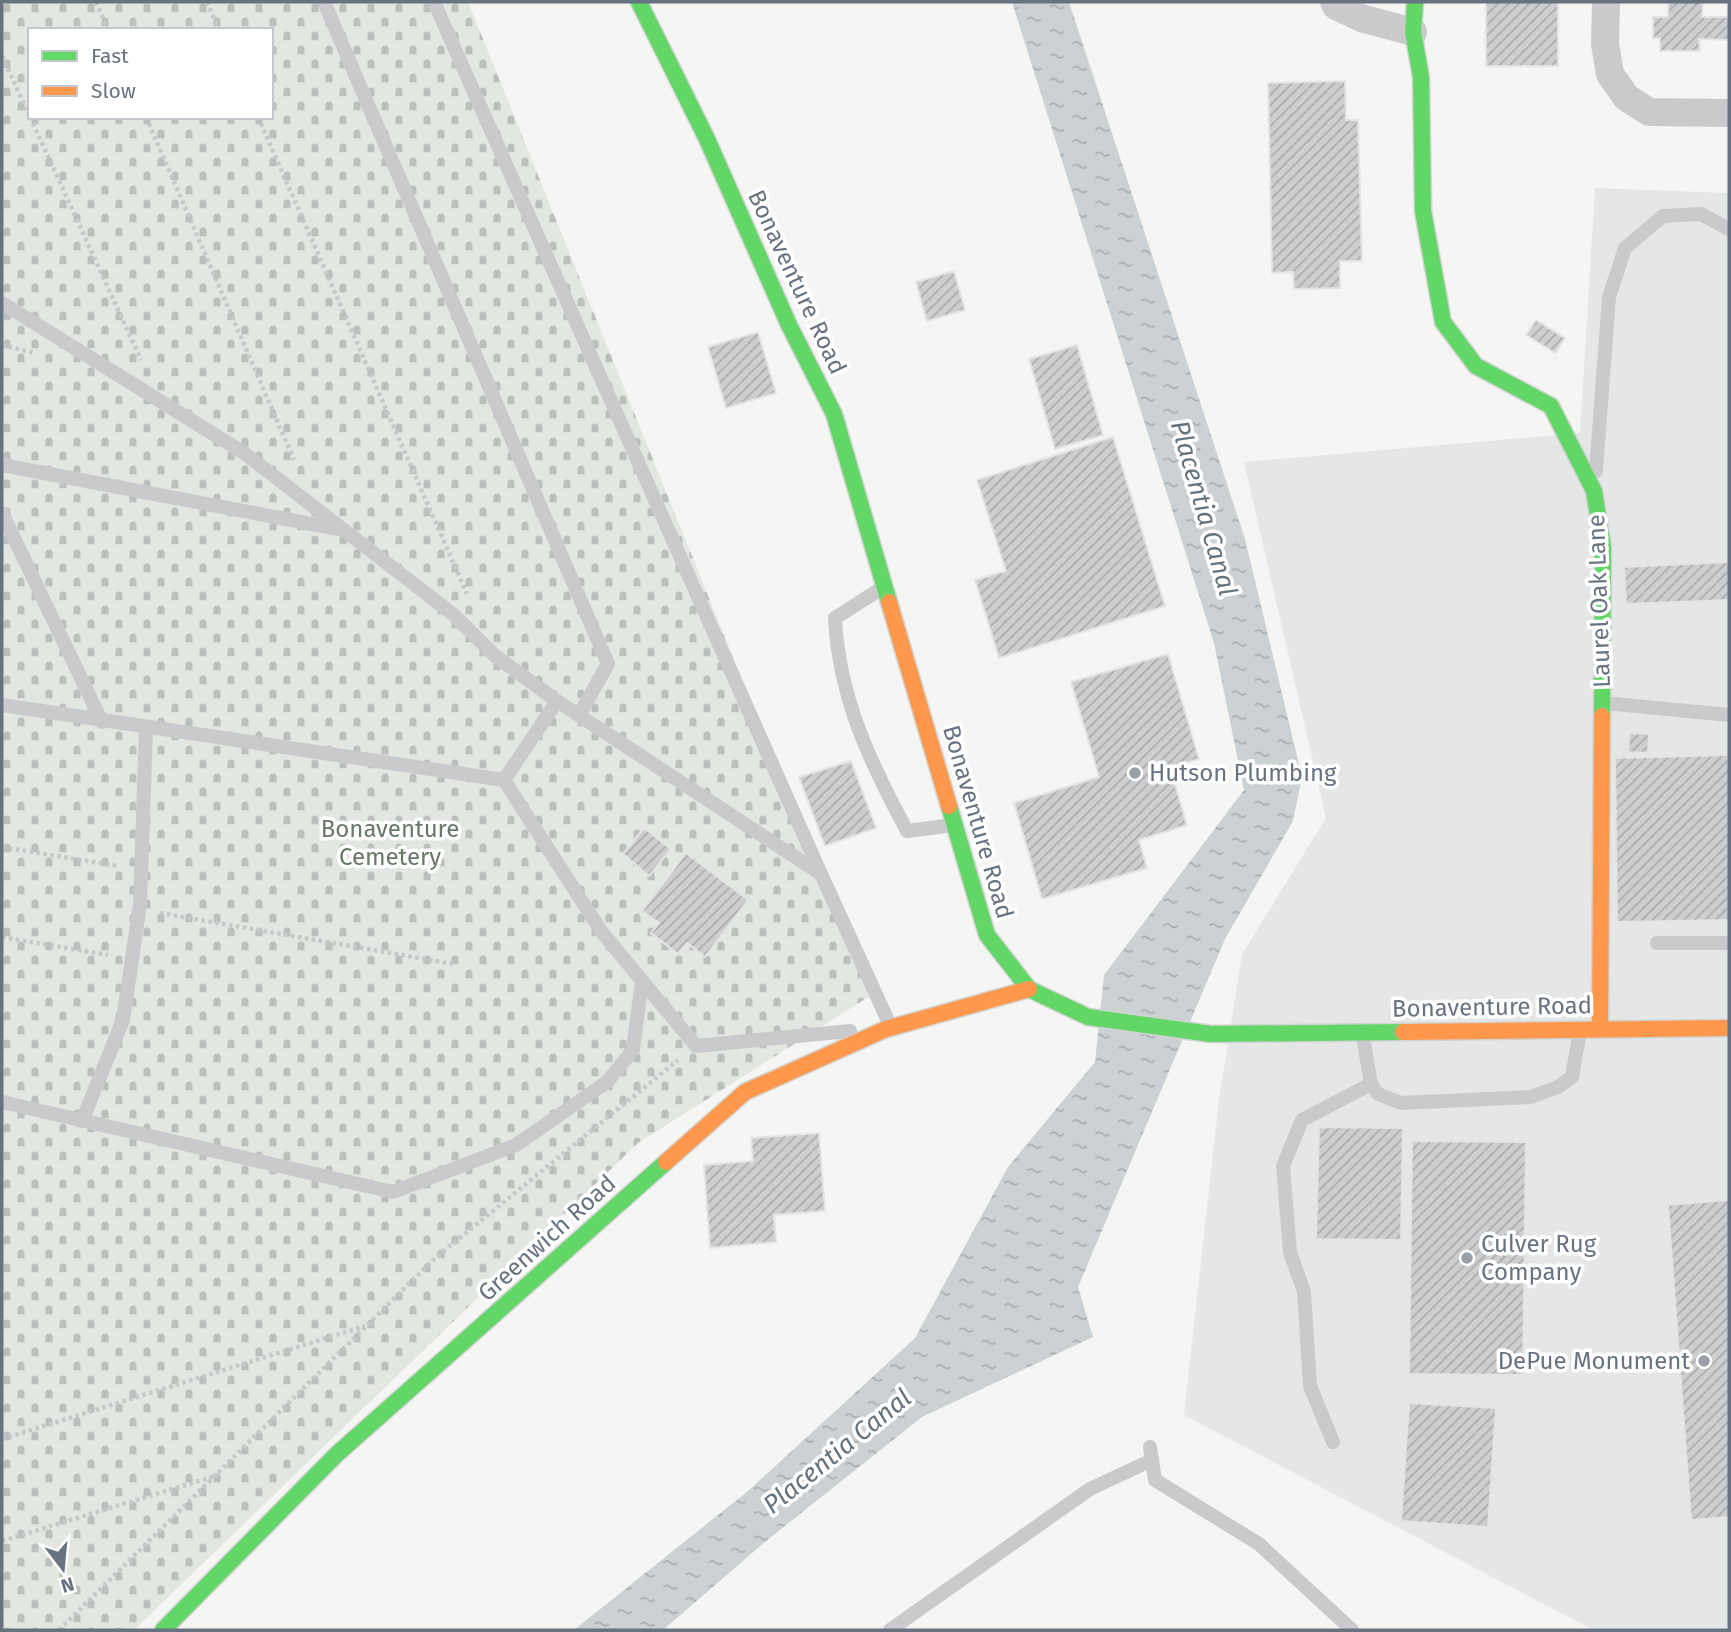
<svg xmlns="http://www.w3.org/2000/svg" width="1731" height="1632" viewBox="0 0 1731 1632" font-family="'Fira Sans',sans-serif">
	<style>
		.built { fill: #e5e7e7 }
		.cemetery { fill: url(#cemetery-stones); fill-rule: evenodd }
		.water { fill: url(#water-ripples) }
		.building { fill: url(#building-hatch); stroke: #e4e4e4; stroke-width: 2 }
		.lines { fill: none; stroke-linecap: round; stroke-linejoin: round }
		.fast-casing { stroke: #d2d3d3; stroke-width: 19 }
		.slow-casing { stroke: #d2d3d3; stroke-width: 19 }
		.path { stroke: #c7c8c9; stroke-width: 4.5; stroke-dasharray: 3.5 3.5; stroke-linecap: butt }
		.lane { stroke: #cacacc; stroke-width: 14 }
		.street { stroke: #cacacc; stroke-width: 28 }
		.fast { stroke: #63d668; stroke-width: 16 }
		.slow { stroke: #ff974d; stroke-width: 16 }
		.poi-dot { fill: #99a0a9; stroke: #fff; stroke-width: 2.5 }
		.labels { text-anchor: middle; stroke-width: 7; stroke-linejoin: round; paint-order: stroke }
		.street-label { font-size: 24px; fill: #687381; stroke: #fff }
		.poi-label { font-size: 24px; fill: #687381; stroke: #fff; text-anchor: start }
		.park-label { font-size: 24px; fill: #677966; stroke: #fff }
		.water-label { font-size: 26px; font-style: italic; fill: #63737e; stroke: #fff }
	</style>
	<defs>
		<pattern id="cemetery-stones" width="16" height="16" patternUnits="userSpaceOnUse" patternTransform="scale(1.75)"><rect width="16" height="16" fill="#e3e7e2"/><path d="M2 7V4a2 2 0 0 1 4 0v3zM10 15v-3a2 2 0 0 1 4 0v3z" fill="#bcc0bd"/></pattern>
		<pattern id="water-ripples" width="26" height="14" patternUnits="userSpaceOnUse" patternTransform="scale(1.75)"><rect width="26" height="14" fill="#ccd1d4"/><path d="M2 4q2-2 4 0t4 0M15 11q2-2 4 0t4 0" fill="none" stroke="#a9aeb1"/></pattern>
		<pattern id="building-hatch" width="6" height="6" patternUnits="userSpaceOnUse" patternTransform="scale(1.75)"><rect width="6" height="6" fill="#cdcecf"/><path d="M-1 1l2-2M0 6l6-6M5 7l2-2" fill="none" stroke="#aaacad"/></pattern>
	</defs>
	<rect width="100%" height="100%" fill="#f5f5f4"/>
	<polygon class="built" points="1595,188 1729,193 1729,1630 1593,1630 1184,1415 1219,1100 1242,954 1326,818 1244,462 1580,433"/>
	<path class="cemetery" d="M 2,2 L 468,2 L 870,996 L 638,1143 L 134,1630 L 2,1630 ZM 30,30 L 271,30 L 271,117 L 30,117 Z"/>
	<polygon class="water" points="1012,2 1069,2 1245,539 1302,777 1293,821 1225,939 1078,1287 1093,1337 922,1417 766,1541 663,1630 574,1630 748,1491 915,1338 1008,1167 1095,1062 1104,975 1244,790 1214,643"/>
	<g class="building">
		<rect x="1486" y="2" width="72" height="64"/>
		<polygon points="1668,2 1703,2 1702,17 1729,17 1729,40 1699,39 1700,51 1660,51 1660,38 1653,38 1653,17 1668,17"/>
		<polygon points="1345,81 1346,120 1358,120 1362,261 1340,261 1340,288 1294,289 1293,272 1272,273 1268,83"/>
		<polygon points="954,271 965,310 927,321 916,282"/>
		<polygon points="1536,320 1565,338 1555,353 1526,335"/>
		<polygon points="758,332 776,393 726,408 708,347"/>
		<polygon points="1077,345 1103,435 1055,449 1029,359"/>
		<polygon points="1113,437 1165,606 999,658 975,580 1006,571 977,480"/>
		<polygon points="1729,562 1729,600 1626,604 1624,567"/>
		<polygon points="1168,654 1199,759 1170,768 1187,825 1139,840 1147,868 1042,899 1014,803 1099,777 1071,682"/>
		<polygon points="1629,733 1649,734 1648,753 1628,752"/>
		<polygon points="1729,755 1729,920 1617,922 1615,758"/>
		<polygon points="851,761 876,828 825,846 799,777"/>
		<polygon points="644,828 671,849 649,876 623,854"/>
		<polygon points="686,853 748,900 705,957 687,943 678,954 651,933 659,923 642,911"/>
		<polygon points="1319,1127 1403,1128 1401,1240 1316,1239"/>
		<polygon points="819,1133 825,1211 774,1215 776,1242 710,1248 704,1165 753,1161 751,1138"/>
		<polygon points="1412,1141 1526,1142 1523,1375 1409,1374"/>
		<polygon points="1729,1200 1729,1517 1691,1520 1668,1205"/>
		<polygon points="1409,1403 1496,1408 1488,1527 1401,1521"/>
	</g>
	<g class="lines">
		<g class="fast-casing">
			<g id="fast">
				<polyline points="639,2 706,137 789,325 834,414 889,602"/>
				<polyline points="1415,2 1413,32 1421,77 1423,211 1443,322 1476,366 1551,406 1594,491 1603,547 1602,716"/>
				<polyline points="949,806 987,935 1029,989 1088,1017 1211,1034 1403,1032"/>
				<polyline points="163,1630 337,1454 666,1162"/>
			</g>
		</g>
		<g class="slow-casing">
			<g id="slow">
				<polyline points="889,602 949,806"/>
				<polyline points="1600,1029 1602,716"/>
				<polyline points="1403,1032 1729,1028"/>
				<polyline points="666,1162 745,1092 886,1029 1029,989"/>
			</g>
		</g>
		<g class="path">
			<polyline points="96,2 108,30"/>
			<polyline points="207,2 219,30"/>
			<polyline points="2,56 30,117"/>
			<polyline points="30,117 141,360"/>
			<polyline points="146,117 294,460"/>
			<polyline points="258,117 467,594"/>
			<polyline points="2,345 35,353"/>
			<polyline points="2,847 118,866"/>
			<polyline points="160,913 454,964"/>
			<polyline points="2,937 108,955"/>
			<polyline points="2,1439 365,1326"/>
			<polyline points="2,1541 218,1475"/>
			<polyline points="59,1630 434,1259 678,1060"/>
		</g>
		<g class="lane">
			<polyline points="324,2 608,664 579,715"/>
			<polyline points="434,2 821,874"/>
			<polyline points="2,303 244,453 454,615 494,655 557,701 504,780 601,931 696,1046 850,1031"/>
			<polyline points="2,465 338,529"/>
			<polyline points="1596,471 1609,297 1625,248 1663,216 1701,214 1729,229"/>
			<polyline points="2,513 102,722"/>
			<path d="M 882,588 L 835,618 C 839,698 870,762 907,831 L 953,825"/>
			<polyline points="557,701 821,874 890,1025"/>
			<polyline points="1604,703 1729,715"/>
			<polyline points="2,705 504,780"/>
			<polyline points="1657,943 1729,943"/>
			<polyline points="1363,1036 1371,1084 1378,1094 1401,1103 1531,1097 1558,1087 1572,1077 1580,1031"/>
			<polyline points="2,1102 393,1192 516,1145 607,1082 633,1050 642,981"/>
			<polyline points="82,1121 123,1020 140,904 146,729"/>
			<polyline points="1333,1442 1310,1386 1304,1292 1290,1252 1283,1166 1302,1120 1371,1084"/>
			<polyline points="1150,1447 1155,1480 1259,1544 1352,1630"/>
			<polyline points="890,1630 1090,1489 1152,1460"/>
		</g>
		<g class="street">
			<polyline points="1334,2 1336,6 1361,18 1413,32"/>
			<polyline points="1606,2 1605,44 1610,74 1626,97 1649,112 1729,113"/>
		</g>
		<use href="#fast" class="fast"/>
		<use href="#slow" class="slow"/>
	</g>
	<g class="poi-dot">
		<circle cx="1135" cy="773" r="7"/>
		<circle cx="1467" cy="1258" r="7"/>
		<circle cx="1704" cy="1361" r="7"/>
	</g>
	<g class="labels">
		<g class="street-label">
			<text transform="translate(797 282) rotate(65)" y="8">Bonaventure Road</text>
			<text transform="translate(1599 601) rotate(-92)" y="8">Laurel Oak Lane</text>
			<text transform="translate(978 822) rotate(74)" y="8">Bonaventure Road</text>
			<text transform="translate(1492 1007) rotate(-1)" y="8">Bonaventure Road</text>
			<text transform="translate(547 1238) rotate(-42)" y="8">Greenwich Road</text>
		</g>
		<g class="poi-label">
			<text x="1149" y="781">Hutson Plumbing</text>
			<text x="1481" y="1252">Culver Rug<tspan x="1481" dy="28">Company</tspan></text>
			<text x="1690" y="1369" text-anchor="end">DePue Monument</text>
		</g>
		<g class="park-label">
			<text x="390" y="837">Bonaventure<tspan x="390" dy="28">Cemetery</tspan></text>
		</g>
		<g class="water-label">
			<text transform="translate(1204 508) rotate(74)" y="9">Placentia Canal</text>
			<text transform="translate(837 1451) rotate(-39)" y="9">Placentia Canal</text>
		</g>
	</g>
	<rect width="1731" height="1632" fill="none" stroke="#687381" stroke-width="7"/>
	<rect x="28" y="28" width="245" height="91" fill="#ffffff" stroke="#c3c7cd" stroke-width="2"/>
	<rect x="42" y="51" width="35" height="10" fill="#63d668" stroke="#c3c7cd" stroke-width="2"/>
	<text x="91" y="63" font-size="21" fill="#687381">Fast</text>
	<rect x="42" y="86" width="35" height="10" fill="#ff974d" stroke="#c3c7cd" stroke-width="2"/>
	<text x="91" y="98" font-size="21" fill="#687381">Slow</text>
	<g transform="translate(63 1569) rotate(164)" stroke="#ffffff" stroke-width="5" paint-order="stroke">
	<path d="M0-5L12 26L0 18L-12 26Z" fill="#687381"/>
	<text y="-10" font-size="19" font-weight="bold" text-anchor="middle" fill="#687381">N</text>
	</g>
</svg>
